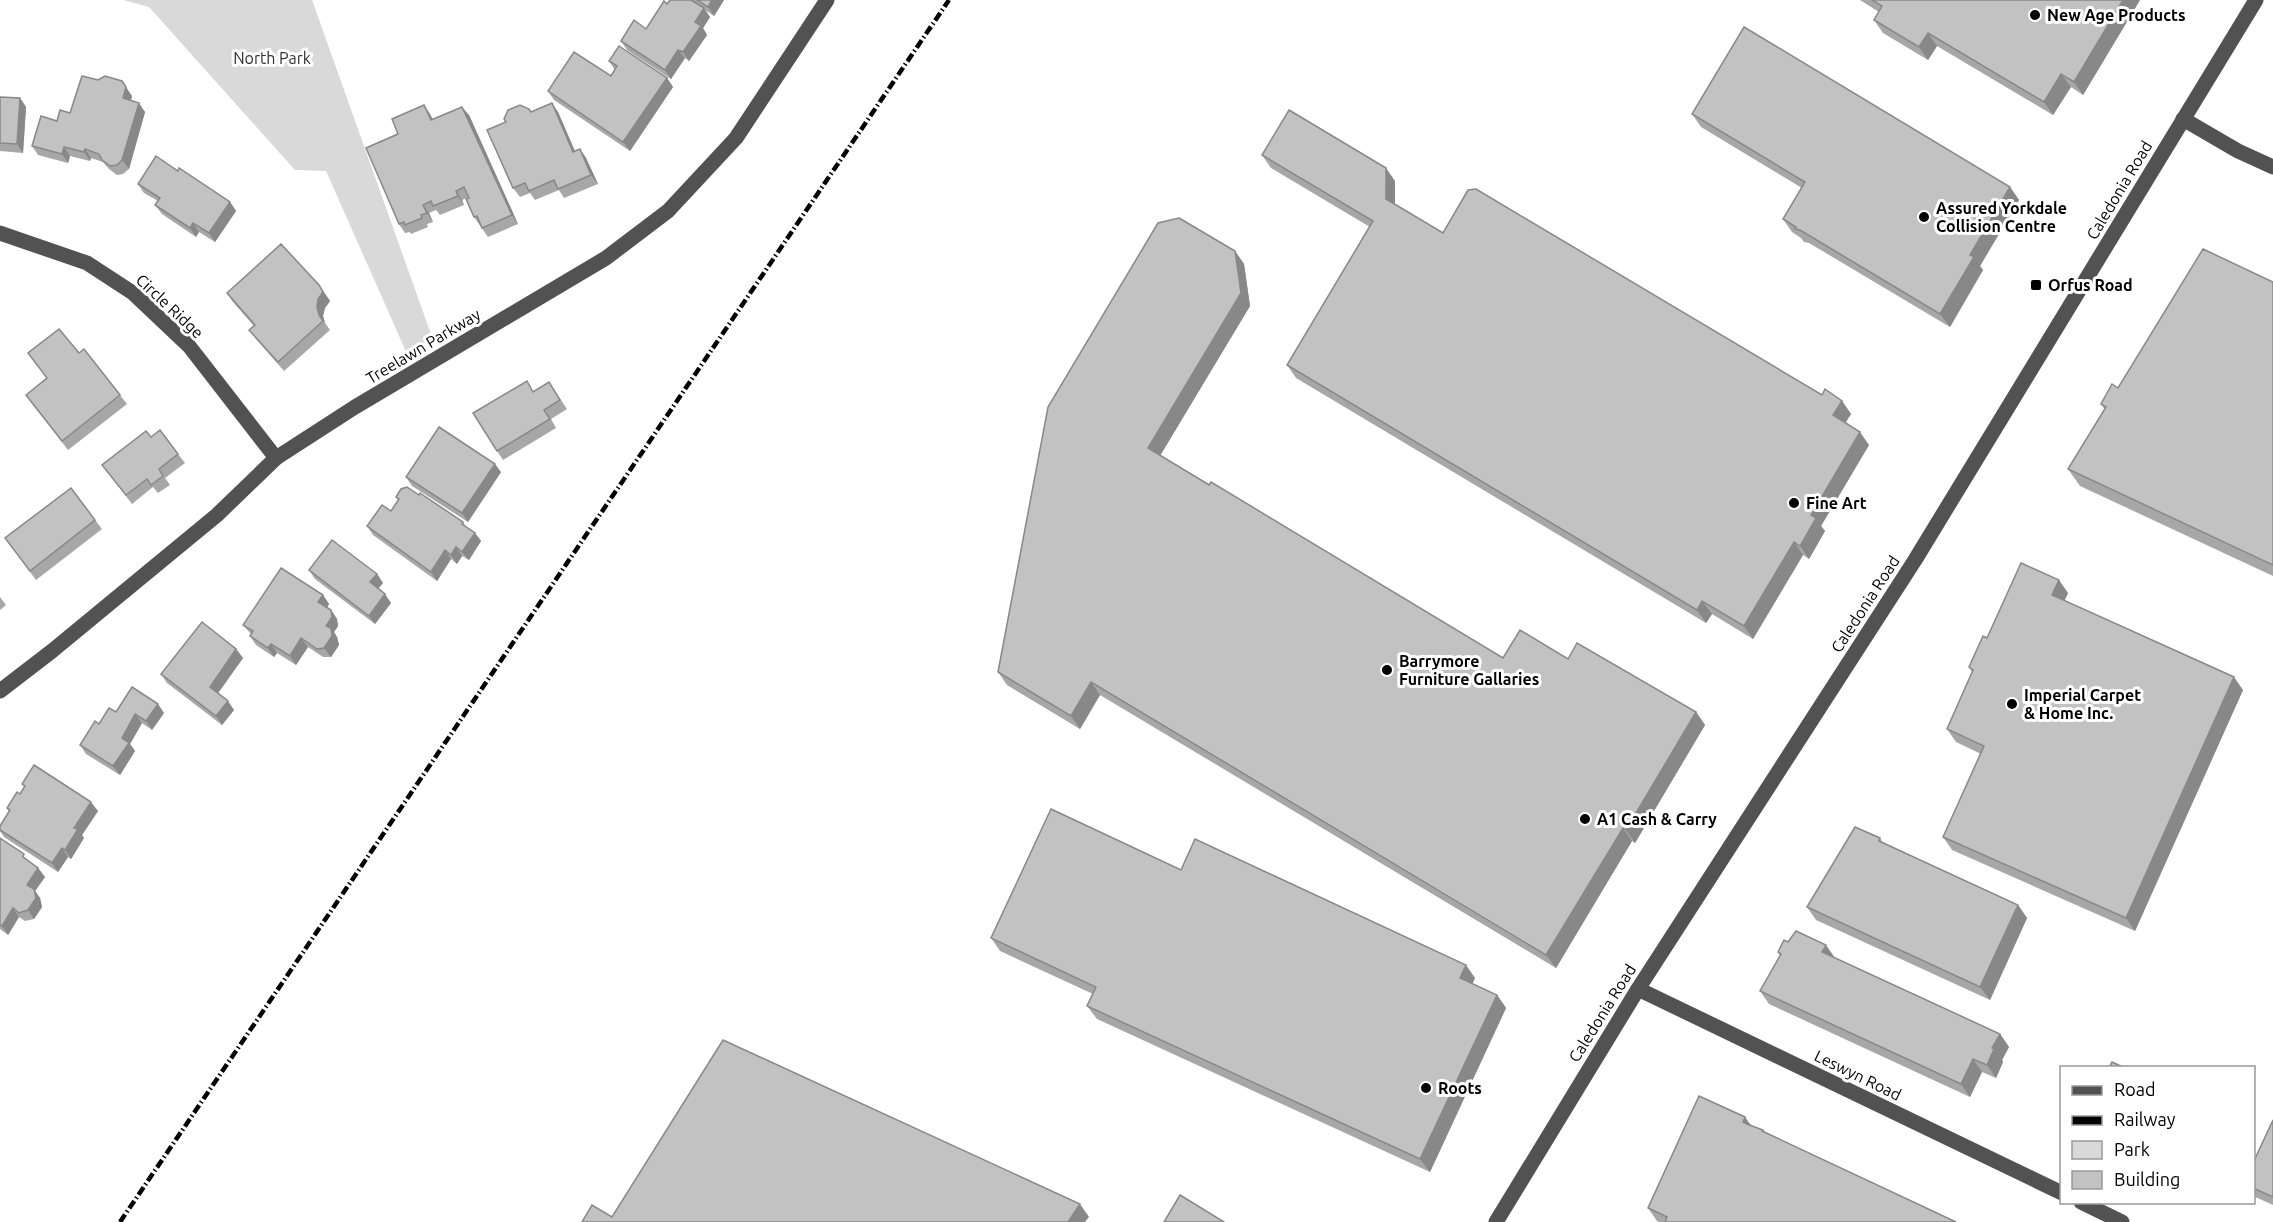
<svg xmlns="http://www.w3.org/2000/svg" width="2273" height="1222" viewBox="0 0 2273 1222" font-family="Ubuntu,sans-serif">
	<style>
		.green { fill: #d9d9d9 }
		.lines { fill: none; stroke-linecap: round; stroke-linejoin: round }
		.minor { stroke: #525252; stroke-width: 15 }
		.rail { stroke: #000; stroke-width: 4.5; stroke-dasharray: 9 3 1.5 3; stroke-linecap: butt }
		.wall { fill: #a7a7a7 }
		.shaded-wall { fill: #888 }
		.building { fill: #c2c2c2; stroke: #888; stroke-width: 1.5 }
		.poi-dot { fill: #000; stroke: #fff; stroke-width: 2 }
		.labels { text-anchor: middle; stroke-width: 6; stroke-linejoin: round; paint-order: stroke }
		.poi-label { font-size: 16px; font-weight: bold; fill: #000; stroke: #fff; text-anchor: start }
		.park-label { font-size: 16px; fill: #303030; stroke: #fff }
		.street-label { font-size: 16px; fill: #000; stroke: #fff }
	</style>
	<rect width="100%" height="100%" fill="#fff"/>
	<polygon class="green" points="123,0 312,0 432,337 408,356 326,171 295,170 149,7"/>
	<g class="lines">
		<g class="minor">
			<polyline points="2183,119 2238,151 2273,167"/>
			<polyline points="0,233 87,263 133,293 189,346 276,458"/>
			<polyline points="0,691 52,651 217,515 276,458 355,407 606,258 668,211 736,138 827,0"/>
			<polyline points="1638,989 2062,1193"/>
			<polyline points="2081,1202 2122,1222"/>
			<polyline points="1496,1222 1638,989 1915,560 2256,0"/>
		</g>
		<polyline class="rail" points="120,1222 949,0"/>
	</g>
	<g class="wall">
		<polygon points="670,0 724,0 714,16 705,10 710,17 703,28 707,35 689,61 685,58 671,79 627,50 621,41 646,29"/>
		<polygon points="1860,0 2140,0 2083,95 2071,87 2053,115 1937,46 1928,60 1883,33 1874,20 1879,12"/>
		<polygon points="609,61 667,78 673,87 630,151 554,100 548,91 611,76 615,70"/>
		<polygon points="132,96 131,100 145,112 129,169 123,174 117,175 109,169 103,162 91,158 90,161 70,156 68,163 38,155 32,146 57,121 70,113"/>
		<polygon points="0,97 20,98 26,107 23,153 0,151"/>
		<polygon points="424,105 433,119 469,115 518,224 488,237 474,217 469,197 462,200 464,205 440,215 436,210 429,213 433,222 427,224 428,227 411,234 410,232 405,233 399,224 398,134"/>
		<polygon points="529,109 531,112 558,112 575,151 580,149 586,158 598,184 564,198 559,190 535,200 530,193 520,197 513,188 506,122"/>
		<polygon points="1692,114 2010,187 2019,200 1980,266 1983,270 1950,327 1809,243 1804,242 1801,238 1792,232 1783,219 1802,188 1701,127"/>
		<polygon points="1262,155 1395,181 1395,204 1443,233 1822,395 1842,401 1851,414 1845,423 1869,445 1821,526 1825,531 1809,559 1803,555 1753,639 1712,614 1706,623 1296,378 1287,365 1370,227 1271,168"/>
		<polygon points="178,171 230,202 236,211 215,242 199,232 196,237 162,214 155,205 158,201 144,193 138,184"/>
		<polygon points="1235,251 1244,264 1250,306 1160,455 1503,658 1568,659 1696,712 1705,725 1635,843 1632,841 1556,968 1100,695 1080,729 1007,685 998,672"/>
		<polygon points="2273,282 2273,576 2080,486 2068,469 2105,410 2101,404 2118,388"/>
		<polygon points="319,285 330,301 325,308 323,316 325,323 330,330 284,371 256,339 249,330 254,326 233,302 227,293"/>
		<polygon points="28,353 79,353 120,395 127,404 68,450 26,395 47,378"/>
		<polygon points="549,382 567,409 551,419 556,428 503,460 497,451 534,391"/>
		<polygon points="151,437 178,454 185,463 165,478 170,485 158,493 153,487 132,504 102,465"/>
		<polygon points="501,472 468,522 412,486 406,477"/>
		<polygon points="419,495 463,522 467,528 475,533 481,541 469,560 462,556 457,564 451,559 437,581 373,535 367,526 391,511 398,500 396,497"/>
		<polygon points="95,520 102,529 36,580 5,538"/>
		<polygon points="309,570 377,574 383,583 378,589 391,603 375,624 315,579"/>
		<polygon points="2068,593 2064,601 2243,690 2135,931 1952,850 1943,837 1981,754 1956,742 1947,729 1972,672 1969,667 1987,638"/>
		<polygon points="323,595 329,604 327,608 331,610 337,619 338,626 334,632 337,637 339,645 331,657 323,657 308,647 296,665 277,653 274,657 256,645 250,636 251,634 243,625"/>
		<polygon points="0,597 6,605 0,610"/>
		<polygon points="236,649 243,658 218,693 234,710 222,725 167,683 161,674"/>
		<polygon points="116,712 164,713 152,730 142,723 130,744 135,751 120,775 86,754 80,745"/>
		<polygon points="22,784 98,811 82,835 84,838 71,859 68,857 58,872 4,837 0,831 0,826 9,812 7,808 20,794 25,788"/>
		<polygon points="0,838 38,868 45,877 35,891 40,898 42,907 34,919 25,921 19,917 8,935 0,929"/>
		<polygon points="1880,838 1883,843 2018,905 2027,918 1990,1000 1816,920 1807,907"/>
		<polygon points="1181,870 1475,978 1472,984 1497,995 1506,1008 1430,1172 1097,1019 1087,1006 1093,994 1000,951 991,938"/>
		<polygon points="1788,942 1834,957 2000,1034 2009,1047 2002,1060 2003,1062 1996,1078 1982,1072 1970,1097 1769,1004 1760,991 1780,956 1778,952"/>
		<polygon points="1745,1117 1751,1126 1763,1130 1765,1132 1956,1222 1659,1222 1657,1221 1648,1208"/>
		<polygon points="2273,1120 2273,1205 2253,1196 2253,1163"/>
	</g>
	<g class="shaded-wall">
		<polygon points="712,0 724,0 714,16 708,7"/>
		<polygon points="2123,0 2140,0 2083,95 2074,82"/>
		<polygon points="704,8 710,17 703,28 707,35 689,61 683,52 695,22"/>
		<polygon points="1928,33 1937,46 1928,60 1919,47"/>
		<polygon points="678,50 685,58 671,79 665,70"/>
		<polygon points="2061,74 2071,87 2053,115 2044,102"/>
		<polygon points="667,78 673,87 630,151 623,142"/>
		<polygon points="122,81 132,96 129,107 123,98"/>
		<polygon points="20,98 26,107 23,153 17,144"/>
		<polygon points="139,103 145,112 129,169 122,160"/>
		<polygon points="552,103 558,112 579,161 573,152"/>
		<polygon points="424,105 430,114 437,129 431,120"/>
		<polygon points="462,107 469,115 518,224 512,215"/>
		<polygon points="64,147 70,156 68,163 62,154"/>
		<polygon points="85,149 91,158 90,161 84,152"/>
		<polygon points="580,149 586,158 598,184 591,175"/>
		<polygon points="1386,168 1395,181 1395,212 1386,199"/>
		<polygon points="2010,187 2019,200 1980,266 1983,270 1950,327 1940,314 1970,255"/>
		<polygon points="456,191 462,200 464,205 458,196"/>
		<polygon points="230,202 236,211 215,242 209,233"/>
		<polygon points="423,205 429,213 433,222 427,213"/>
		<polygon points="193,223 199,232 196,237 190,228"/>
		<polygon points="1235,251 1244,264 1250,306 1157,461 1148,448"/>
		<polygon points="319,285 330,301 325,308 323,316 325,323 319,315 317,307"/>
		<polygon points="1842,401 1851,414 1842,428 1833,415"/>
		<polygon points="1860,432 1869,445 1821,526 1825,531 1809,559 1800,546 1811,515"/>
		<polygon points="495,464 501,472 468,522 462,513"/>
		<polygon points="475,533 481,541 469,560 462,552"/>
		<polygon points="1794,542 1803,555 1753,639 1744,626"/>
		<polygon points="456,547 462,556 457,564 451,555"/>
		<polygon points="445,550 451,559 437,581 431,572"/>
		<polygon points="377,574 383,583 376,591 370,582"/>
		<polygon points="2059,580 2068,593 2061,608 2052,595"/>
		<polygon points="385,594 391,603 375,624 369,616"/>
		<polygon points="323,595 329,604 324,611 318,602"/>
		<polygon points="1702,601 1712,614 1706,623 1697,610"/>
		<polygon points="331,610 337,619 338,626 334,632 337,637 339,645 331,657 324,648 326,626"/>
		<polygon points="301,638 308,647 296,665 290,656"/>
		<polygon points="271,644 277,653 274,657 268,648"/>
		<polygon points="236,649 243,658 216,696 210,687"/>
		<polygon points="2234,677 2243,690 2135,931 2126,918"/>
		<polygon points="1091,682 1100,695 1080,729 1071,716"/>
		<polygon points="228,701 234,710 222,725 216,716"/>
		<polygon points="158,704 164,713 152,730 146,721"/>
		<polygon points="1696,712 1705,725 1635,843 1626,830"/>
		<polygon points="135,714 142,723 130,744 135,751 120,775 113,766 122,738"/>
		<polygon points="91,802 98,811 82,835 84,838 71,859 65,850 74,828"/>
		<polygon points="1623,828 1632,841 1556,968 1546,955"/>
		<polygon points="62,848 68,857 58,872 52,863"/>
		<polygon points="38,868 45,877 35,891 40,898 42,907 34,919 28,910 27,885"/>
		<polygon points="2018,905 2027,918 1990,1000 1980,987"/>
		<polygon points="13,908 19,917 8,935 2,926"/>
		<polygon points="1826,945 1835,958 1822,952"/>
		<polygon points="1466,965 1475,978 1469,991 1460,978"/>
		<polygon points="1497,995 1506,1008 1430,1172 1420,1159"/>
		<polygon points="2000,1034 2009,1047 2002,1060 2003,1062 1996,1078 1987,1065 1992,1048"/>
		<polygon points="1973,1059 1982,1072 1970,1097 1961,1084"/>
		<polygon points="1745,1117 1754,1130 1743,1122"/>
		<polygon points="1080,1204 1089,1217 1085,1222 1068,1222"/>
	</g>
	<g class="building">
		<polygon points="670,0 691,0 704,8 695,22 701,26 683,52 678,50 665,70 621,41 634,20 646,29 664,1 667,4"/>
		<polygon points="697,0 712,0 708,7"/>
		<polygon points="1872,0 2123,0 2074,82 2061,74 2044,102 1928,33 1919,47 1874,20 1882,6"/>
		<polygon points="1744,27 2010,187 1970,255 1974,257 1940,314 1800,230 1795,229 1796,227 1783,219 1805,182 1692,114"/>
		<polygon points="619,46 667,78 623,142 548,91 574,52 611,76 617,66 609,61"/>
		<polygon points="82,76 98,80 105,76 122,81 126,87 123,98 139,103 122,160 117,165 110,166 102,160 99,154 85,149 84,152 64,147 62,154 32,146 41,116 57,121 60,110 70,113"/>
		<polygon points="0,97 20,98 17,144 0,143"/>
		<polygon points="552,103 573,152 580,149 591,175 558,189 554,180 529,191 525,183 513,188 487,130 506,122 504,119 508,110 520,105 529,109 531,112"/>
		<polygon points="424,105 431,120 462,107 512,215 482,228 477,216 474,217 466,199 469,198 464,187 456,191 458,196 433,206 431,201 423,205 427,213 421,215 422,218 405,225 404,222 399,224 366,148 398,134 392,119"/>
		<polygon points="1289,110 1386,168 1386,199 1443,233 1468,190 1476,189 1822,395 1825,389 1842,401 1833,415 1860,432 1811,515 1816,518 1800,546 1794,542 1744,626 1702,601 1697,610 1287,365 1373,221 1262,155"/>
		<polygon points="156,156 178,171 179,168 230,202 209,233 193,223 190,228 155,205 160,198 138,184"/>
		<polygon points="1179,218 1235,251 1241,293 1148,448 1209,485 1211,482 1503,658 1520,630 1568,659 1577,643 1696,712 1626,830 1623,828 1546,955 1091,682 1071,716 998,672 1048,407 1158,223"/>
		<polygon points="281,244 319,285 323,292 318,299 317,307 319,315 323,321 278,362 249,330 255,325 227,293"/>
		<polygon points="2203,249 2273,282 2273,565 2068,469 2106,407 2101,404 2112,384 2118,388"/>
		<polygon points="59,329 79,353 84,349 120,395 62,441 26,395 47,378 28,353"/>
		<polygon points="527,381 533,392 549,382 560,400 544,410 550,419 497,451 473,413"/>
		<polygon points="439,427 495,464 462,513 406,477"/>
		<polygon points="160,430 178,454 159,469 163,476 151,485 147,479 126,495 102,465 146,431 151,437"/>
		<polygon points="407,487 419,495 420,493 463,522 462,524 475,533 462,552 456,547 451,555 445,550 431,572 367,526 382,505 391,511 399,499 396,497 401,489"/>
		<polygon points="71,488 95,520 30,571 5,538"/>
		<polygon points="332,540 377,574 370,582 385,594 369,616 309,570"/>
		<polygon points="2021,563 2059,580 2052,595 2234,677 2126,918 1943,837 1984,746 1947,729 1973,670 1969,667 1983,636 1987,638"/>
		<polygon points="281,568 323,595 318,602 331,610 332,617 326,626 331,628 332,636 324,648 317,649 301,638 290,656 271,644 268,648 250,636 253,631 243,625"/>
		<polygon points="202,622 236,649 210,687 228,701 216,716 161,674"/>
		<polygon points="132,687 158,704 146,721 135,714 122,738 129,743 113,766 80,745 95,721 99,724 109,708 116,712"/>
		<polygon points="34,765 91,802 74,828 78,829 65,850 62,848 52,863 0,830 0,826 10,810 7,808 17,792 20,794 25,786 22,784"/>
		<polygon points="1051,809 1181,870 1195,839 1466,965 1460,978 1497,995 1420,1159 1087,1006 1096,987 991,938"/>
		<polygon points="1855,827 1880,838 1879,841 2018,905 1980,987 1807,907"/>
		<polygon points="0,838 24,854 23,857 38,868 27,885 34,889 36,898 28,910 19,913 13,908 2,926 0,925"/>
		<polygon points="1796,931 1826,945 1822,952 2000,1034 1992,1048 1994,1049 1987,1065 1973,1059 1961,1084 1760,991 1781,954 1778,952 1784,940 1788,942"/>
		<polygon points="723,1040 1080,1204 1068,1222 582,1222 592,1205 612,1217"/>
		<polygon points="2112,1062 2125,1068 2109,1068"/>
		<polygon points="1699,1096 1745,1117 1743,1122 1747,1124 1763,1130 1762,1131 1956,1222 1665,1222 1667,1217 1648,1208"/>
		<polygon points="2273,1120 2273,1197 2253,1188 2253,1163"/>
		<polygon points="1180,1195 1224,1222 1164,1222"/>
	</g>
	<g class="poi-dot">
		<circle cx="2035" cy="15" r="6"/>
		<circle cx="1924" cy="217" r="6"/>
		<rect x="2030" y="279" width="12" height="12" rx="3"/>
		<circle cx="1794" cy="503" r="6"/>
		<circle cx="1387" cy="670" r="6"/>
		<circle cx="2012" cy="704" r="6"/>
		<circle cx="1585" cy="819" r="6"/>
		<circle cx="1426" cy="1088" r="6"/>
	</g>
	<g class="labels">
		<g class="poi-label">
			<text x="2047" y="21">New Age Products</text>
			<text x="1936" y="214">Assured Yorkdale<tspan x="1936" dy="18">Collision Centre</tspan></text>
			<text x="2048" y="291">Orfus Road</text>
			<text x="1806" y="509">Fine Art</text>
			<text x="1399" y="667">Barrymore<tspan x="1399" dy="18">Furniture Gallaries</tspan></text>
			<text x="2024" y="701">Imperial Carpet<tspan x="2024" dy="18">&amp; Home Inc.</tspan></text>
			<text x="1597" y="825">A1 Cash &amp; Carry</text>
			<text x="1438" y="1094">Roots</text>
		</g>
		<g class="park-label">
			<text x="272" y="64">North Park</text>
		</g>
		<g class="street-label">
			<text transform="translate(2119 190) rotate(-59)" y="6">Caledonia Road</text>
			<text transform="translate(170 306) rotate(43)" y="6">Circle Ridge</text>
			<text transform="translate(423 346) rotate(-31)" y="6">Treelawn Parkway</text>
			<text transform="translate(1865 604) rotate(-57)" y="6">Caledonia Road</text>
			<text transform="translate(1602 1013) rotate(-58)" y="6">Caledonia Road</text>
			<text transform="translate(1858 1075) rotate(26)" y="6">Leswyn Road</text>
		</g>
	</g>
	<rect x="2060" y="1066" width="195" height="138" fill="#ffffff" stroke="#999999" stroke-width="1.5"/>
	<rect x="2072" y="1086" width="30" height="9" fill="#525252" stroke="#999999" stroke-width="1.5"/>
	<text x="2114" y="1096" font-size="18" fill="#000000">Road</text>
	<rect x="2072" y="1116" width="30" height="9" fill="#000000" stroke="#999999" stroke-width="1.5"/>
	<text x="2114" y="1126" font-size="18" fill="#000000">Railway</text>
	<rect x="2072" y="1141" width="30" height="18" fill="#d9d9d9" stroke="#999999" stroke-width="1.5"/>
	<text x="2114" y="1156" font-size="18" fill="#000000">Park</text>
	<rect x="2072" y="1171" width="30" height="18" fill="#c2c2c2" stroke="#999999" stroke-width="1.5"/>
	<text x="2114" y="1186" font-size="18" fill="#000000">Building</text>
</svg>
